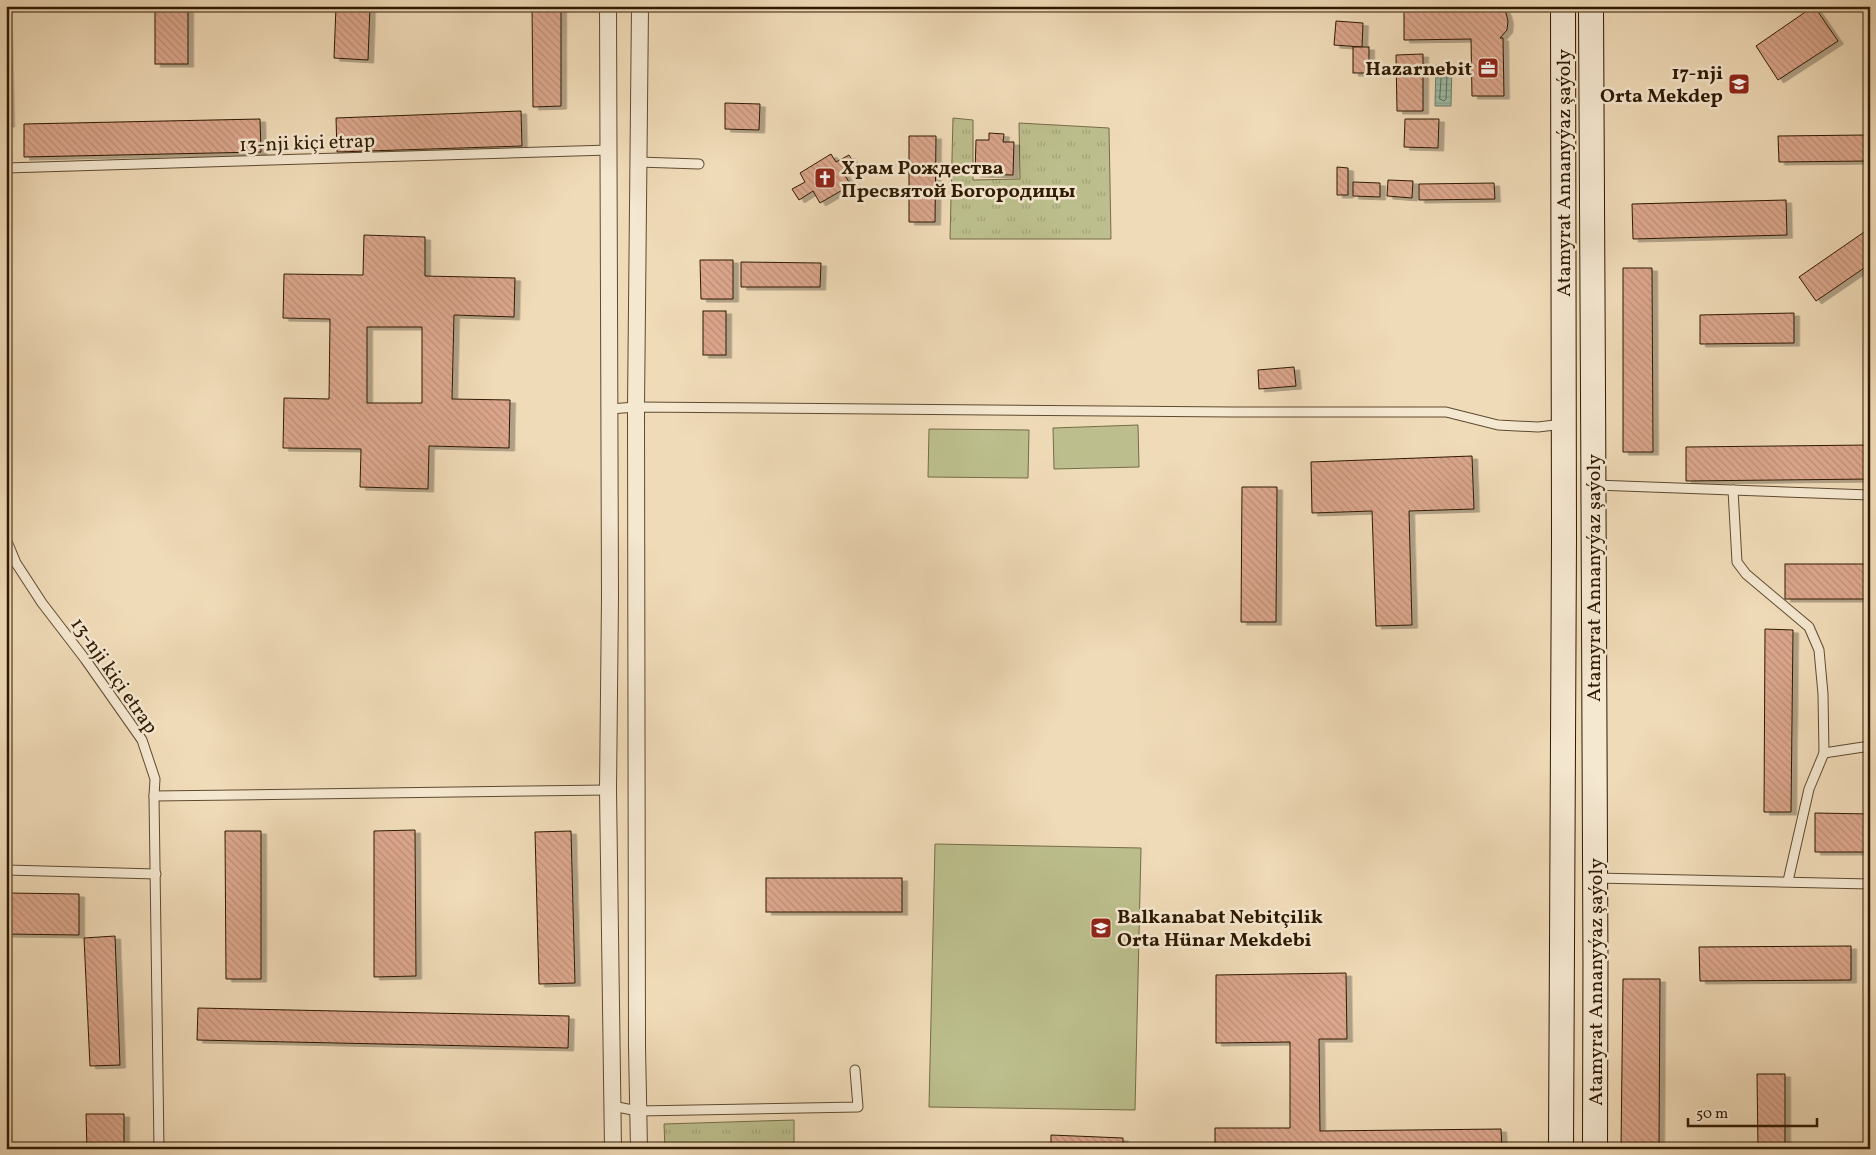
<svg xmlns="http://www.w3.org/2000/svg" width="1876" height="1155" viewBox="0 0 1876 1155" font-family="Vollkorn,serif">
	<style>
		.park { fill: url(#park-tufts); stroke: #756c47 }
		.pitch { fill: #bcbf8d; stroke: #756c47 }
		.water { fill: url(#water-rules); stroke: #6f7b65 }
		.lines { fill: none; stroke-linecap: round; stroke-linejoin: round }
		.shore { stroke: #646a54; stroke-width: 1 }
		.building { fill: url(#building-back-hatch); stroke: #2e1901; fill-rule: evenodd; filter: url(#shadow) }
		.lane-casing { stroke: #5e4a2f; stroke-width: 11 }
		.street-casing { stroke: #5e4a2f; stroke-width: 18 }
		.secondary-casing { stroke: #2e1901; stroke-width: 26 }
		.lane { stroke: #f5e8d1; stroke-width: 9 }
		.street { stroke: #f5e8d1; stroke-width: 16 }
		.secondary { stroke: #f5e8d1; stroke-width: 24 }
		.labels { text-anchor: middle; stroke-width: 5; stroke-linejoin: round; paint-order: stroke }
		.poi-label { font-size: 20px; font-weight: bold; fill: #2e1901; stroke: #f5e8d1; text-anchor: end }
		.street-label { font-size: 20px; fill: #2e1901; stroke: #f5e8d1 }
	</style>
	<defs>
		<pattern id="park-tufts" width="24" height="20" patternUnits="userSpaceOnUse" patternTransform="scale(1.25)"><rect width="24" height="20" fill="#bcbf8d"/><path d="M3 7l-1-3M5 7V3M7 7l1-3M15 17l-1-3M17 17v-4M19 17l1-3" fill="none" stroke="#a2a478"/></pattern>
		<pattern id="water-rules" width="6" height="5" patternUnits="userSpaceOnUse" patternTransform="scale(1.25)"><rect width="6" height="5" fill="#9bbca8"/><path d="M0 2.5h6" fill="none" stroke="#86a18f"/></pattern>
		<pattern id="building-back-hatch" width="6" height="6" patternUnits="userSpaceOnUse" patternTransform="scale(1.25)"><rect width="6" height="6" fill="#dca78d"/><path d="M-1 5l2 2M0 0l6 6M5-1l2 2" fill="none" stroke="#bd8f78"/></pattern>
		<filter id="shadow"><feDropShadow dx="5.5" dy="3" stdDeviation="0" flood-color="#0004"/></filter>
	</defs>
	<rect width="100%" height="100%" fill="#f0dbb8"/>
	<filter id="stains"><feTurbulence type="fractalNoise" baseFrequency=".004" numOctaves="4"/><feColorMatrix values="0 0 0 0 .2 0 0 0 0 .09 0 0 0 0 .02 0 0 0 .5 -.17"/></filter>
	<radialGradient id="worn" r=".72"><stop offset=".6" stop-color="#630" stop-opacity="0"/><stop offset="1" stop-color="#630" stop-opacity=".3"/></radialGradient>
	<g class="park">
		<polygon points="953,118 973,120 973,180 1020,179 1019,123 1109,128 1111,239 950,239"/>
		<polygon points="794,1120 794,1149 665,1149 664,1124"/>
	</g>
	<g class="pitch">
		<polygon points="1138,425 1139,467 1054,469 1053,428"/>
		<polygon points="929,429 1029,430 1028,478 928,477"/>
		<polygon points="935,844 1141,848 1135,1110 929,1107"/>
	</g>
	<polygon class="water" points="1436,65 1452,66 1451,106 1435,106"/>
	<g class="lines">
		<polygon class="shore" points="1442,71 1445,71 1447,73 1446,99 1444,101 1440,99"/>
	</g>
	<g class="building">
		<polygon points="6,6 9,124 6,124"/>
		<rect x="155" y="6" width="33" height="58"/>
		<polygon points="336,6 370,6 368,60 334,58"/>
		<polygon points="532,6 561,6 561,106 533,107"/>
		<polygon points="1404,6 1502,6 1506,13 1508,21 1507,30 1500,38 1503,38 1504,96 1472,96 1471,39 1404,40"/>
		<polygon points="1814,6 1838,41 1778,80 1756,46"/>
		<polygon points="1336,21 1363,23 1362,47 1334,45"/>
		<rect x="1353" y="47" width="16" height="26"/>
		<polygon points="1423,54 1423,111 1397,111 1396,55"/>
		<polygon points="725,103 760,104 759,130 725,129"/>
		<polygon points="521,111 522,146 337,152 336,118"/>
		<polygon points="260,119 261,152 24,157 24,124"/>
		<polygon points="1405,119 1439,119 1438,148 1404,147"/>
		<polygon points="989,133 1004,134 1003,142 1014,142 1013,175 975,174 976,140 989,140"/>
		<polygon points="1866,135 1867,161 1779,162 1778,136"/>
		<polygon points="909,136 936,136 935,222 909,222"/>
		<polygon points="831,154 836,162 849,155 856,166 844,174 851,185 820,203 813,191 799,200 792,189 805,182 800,173"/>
		<polygon points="1337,167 1348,168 1348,195 1337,195"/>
		<polygon points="1388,180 1413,181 1412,198 1387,196"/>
		<polygon points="1353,182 1380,183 1380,197 1353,196"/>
		<polygon points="1494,183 1495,199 1419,200 1419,184"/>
		<polygon points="1786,200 1787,235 1633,239 1632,204"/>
		<polygon points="1870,228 1870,264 1816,301 1799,277"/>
		<path d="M 364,235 L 425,237 L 425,276 L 515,278 L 514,317 L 454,315 L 452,399 L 510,400 L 509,448 L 429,446 L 428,489 L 360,487 L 361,449 L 283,448 L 284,398 L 329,399 L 330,319 L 283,318 L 284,274 L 363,275 ZM 367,327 L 422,327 L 422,403 L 367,403 Z"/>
		<polygon points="700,260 733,260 733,299 701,299"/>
		<polygon points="741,262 821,263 820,287 741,287"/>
		<polygon points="1623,268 1652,268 1653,452 1623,452"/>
		<rect x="703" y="311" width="23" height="44"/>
		<polygon points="1794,313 1794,343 1700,344 1700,315"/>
		<polygon points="1294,367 1296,386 1259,389 1258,370"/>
		<polygon points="1870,445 1870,479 1686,481 1686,447"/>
		<polygon points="1472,456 1474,509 1409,511 1412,625 1376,626 1372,511 1312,513 1311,462"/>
		<polygon points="1242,487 1277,487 1276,622 1241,622"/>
		<rect x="1785" y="564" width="85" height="35"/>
		<polygon points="1765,629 1793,630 1791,812 1764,812"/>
		<polygon points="1815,813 1870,814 1870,852 1815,852"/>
		<polygon points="415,830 416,976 374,977 374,831"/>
		<polygon points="225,831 261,831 261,979 226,979"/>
		<polygon points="571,831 575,983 539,984 535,832"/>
		<rect x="766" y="878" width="136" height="34"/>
		<polygon points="6,893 79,894 79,935 6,934"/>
		<polygon points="115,936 120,1065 90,1066 84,938"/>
		<polygon points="1851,946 1851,980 1700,981 1699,947"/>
		<polygon points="1346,973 1347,1039 1319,1039 1320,1131 1501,1129 1502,1149 1215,1149 1215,1128 1290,1128 1290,1042 1216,1043 1216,975"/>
		<polygon points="1623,979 1660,979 1659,1149 1621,1149"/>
		<polygon points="198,1008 569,1016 568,1048 197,1040"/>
		<polygon points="1757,1074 1785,1074 1785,1149 1758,1149"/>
		<polygon points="86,1114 124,1114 124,1149 87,1149"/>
		<polygon points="1051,1135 1123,1138 1123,1149 1051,1149"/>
	</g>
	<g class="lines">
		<g class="lane-casing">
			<g id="lane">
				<polyline points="638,162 699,164"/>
				<polyline points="6,168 609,150"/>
				<polyline points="610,409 636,407 1233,412 1446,412 1498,425 1538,427 1563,424"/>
				<polyline points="1595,485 1870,495"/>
				<polyline points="1733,490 1737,562 1746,574 1809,627 1819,650 1823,694 1824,753 1809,789 1788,881"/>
				<polyline points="6,539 16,563 42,603 85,659 142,740 155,779 154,796 159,1149"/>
				<polyline points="1824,753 1870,746"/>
				<polyline points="154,796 608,790"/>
				<polyline points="6,870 156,874"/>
				<polyline points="1596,878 1870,884"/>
				<polyline points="1870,960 1870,1009"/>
				<polyline points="612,1106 638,1111 858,1107 855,1070"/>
			</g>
		</g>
		<g class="street-casing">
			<g id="street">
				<polyline points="608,6 610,597 608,790 613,1149"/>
				<polyline points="639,1149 637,1047 636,407 640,6"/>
			</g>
		</g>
		<g class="secondary-casing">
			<g id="secondary">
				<path d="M 1591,6 C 1592,387 1597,768 1595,1149"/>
				<polyline points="1561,1149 1564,537 1563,6"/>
			</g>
		</g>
		<use href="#lane" class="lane"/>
		<use href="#street" class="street"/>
		<use href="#secondary" class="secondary"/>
	</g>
	<defs>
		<g id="office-square" transform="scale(1.125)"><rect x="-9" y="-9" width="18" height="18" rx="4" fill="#8f2418" stroke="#f5e8d1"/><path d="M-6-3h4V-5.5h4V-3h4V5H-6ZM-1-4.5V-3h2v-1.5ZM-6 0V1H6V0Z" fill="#fff"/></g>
		<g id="school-square" transform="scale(1.125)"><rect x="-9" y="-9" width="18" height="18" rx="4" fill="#8f2418" stroke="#f5e8d1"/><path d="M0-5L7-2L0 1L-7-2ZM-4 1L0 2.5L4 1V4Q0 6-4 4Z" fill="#fff"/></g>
		<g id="church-square" transform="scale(1.125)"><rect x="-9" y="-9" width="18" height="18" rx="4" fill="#8f2418" stroke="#f5e8d1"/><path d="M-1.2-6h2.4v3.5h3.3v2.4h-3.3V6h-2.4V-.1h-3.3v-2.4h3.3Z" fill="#fff"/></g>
		<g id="university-square" transform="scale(1.125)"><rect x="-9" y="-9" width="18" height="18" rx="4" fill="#8f2418" stroke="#f5e8d1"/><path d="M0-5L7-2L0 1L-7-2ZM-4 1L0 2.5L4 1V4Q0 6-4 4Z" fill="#fff"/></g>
	</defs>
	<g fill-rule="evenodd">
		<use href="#office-square" x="1488" y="68"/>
		<use href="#school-square" x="1739" y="84"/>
		<use href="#church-square" x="825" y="178"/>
		<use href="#university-square" x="1101" y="928"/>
	</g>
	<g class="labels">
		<g class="poi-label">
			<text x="1472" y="75">Hazarnebit</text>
			<text x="1723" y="79">17-nji<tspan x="1723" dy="23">Orta Mekdep</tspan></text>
			<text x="841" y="174" text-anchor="start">Храм Рождества<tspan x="841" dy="23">Пресвятой Богородицы</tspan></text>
			<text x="1117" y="923" text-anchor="start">Balkanabat Nebitçilik<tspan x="1117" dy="23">Orta Hünar Mekdebi</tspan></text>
		</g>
		<g class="street-label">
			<text transform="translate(307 142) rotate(-2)" y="7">13-nji kiçi etrap</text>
			<text transform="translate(1563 173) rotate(-90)" y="7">Atamyrat Annanyýaz şaýoly</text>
			<text transform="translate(1593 578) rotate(-90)" y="7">Atamyrat Annanyýaz şaýoly</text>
			<text transform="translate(115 675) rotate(55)" y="7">13-nji kiçi etrap</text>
			<text transform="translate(1595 982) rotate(-90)" y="7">Atamyrat Annanyýaz şaýoly</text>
		</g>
	</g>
	<rect width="1876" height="1155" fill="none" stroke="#f0dbb8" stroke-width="25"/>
	<rect x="8" y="8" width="1861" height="1140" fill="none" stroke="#2e1901" stroke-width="2.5"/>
	<rect x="12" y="12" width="1851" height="1130" fill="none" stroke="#2e1901"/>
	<path d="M1688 1118v8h129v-8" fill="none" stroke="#2e1901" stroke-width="2.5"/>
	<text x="1696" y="1118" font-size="15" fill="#2e1901" stroke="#f5e8d1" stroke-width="4" paint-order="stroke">50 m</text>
	<rect width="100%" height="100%" filter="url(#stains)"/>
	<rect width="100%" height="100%" fill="url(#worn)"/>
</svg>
